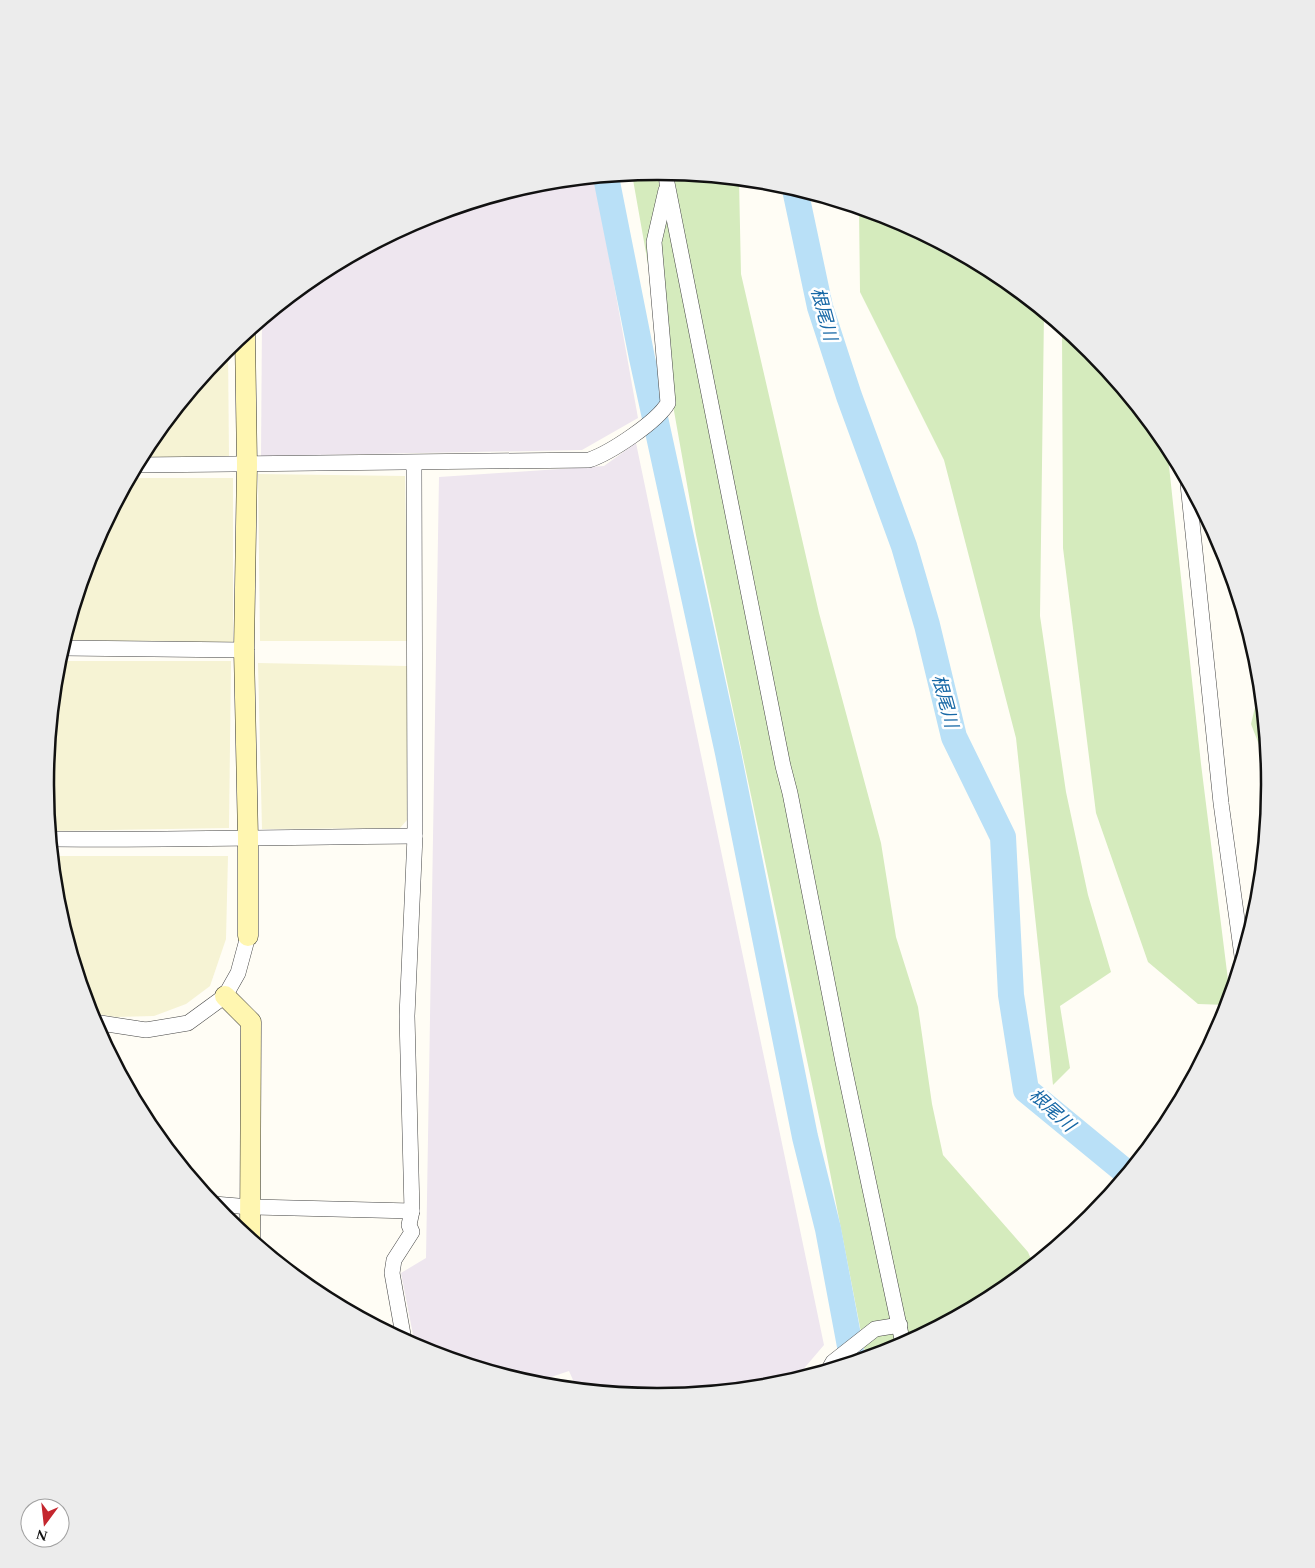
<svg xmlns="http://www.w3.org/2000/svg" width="1315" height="1568" viewBox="0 0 1315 1568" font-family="Spectral,'Noto Sans JP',serif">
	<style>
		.industrial { fill: #eee6ef }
		.farmland { fill: #f6f3d4 }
		.green { fill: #d5ebbd }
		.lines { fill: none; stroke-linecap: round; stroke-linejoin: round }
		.river { stroke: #b9e0f7; stroke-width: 26 }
		.street-casing { stroke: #444; stroke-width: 16 }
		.secondary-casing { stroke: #333; stroke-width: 21 }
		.street { stroke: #fff; stroke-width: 15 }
		.secondary { stroke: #fff6b0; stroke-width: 20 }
		.labels { text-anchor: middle; stroke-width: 5; stroke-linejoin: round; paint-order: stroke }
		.water-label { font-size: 18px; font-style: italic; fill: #1768a6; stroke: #fff }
		.rim { fill: none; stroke: #111; stroke-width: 2.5 }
	</style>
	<rect width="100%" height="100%" fill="#fffdf5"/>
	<g class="industrial">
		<polygon points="595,178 638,418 582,450 261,456 262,320 317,275 423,218 538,183"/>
		<polygon points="636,443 824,1345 795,1379 777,1385 657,1396 577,1389 569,1371 533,1383 423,1350 415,1345 401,1273 426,1258 439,477 604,466"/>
	</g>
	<g class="farmland">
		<polygon points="228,348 229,458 140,459 148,443"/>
		<polygon points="258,474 405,476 408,641 260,641"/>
		<polygon points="130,478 233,478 233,643 64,640 92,549"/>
		<polygon points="58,661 231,661 229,828 50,831 45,784"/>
		<polygon points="258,663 407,666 407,820 400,828 262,829"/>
		<polygon points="52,856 228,856 226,939 210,986 186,1004 154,1016 116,1017 90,1013 57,903"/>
	</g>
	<g class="green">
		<polygon points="658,172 739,180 741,274 819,613 881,843 896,937 918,1007 932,1104 943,1155 1028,1252 1033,1264 998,1293 892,1350 866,1358 823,1136 696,535 632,174"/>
		<polygon points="859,208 892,218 998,275 1044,312 1040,616 1066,792 1088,895 1111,972 1060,1006 1070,1068 1053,1085 1016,738 944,460 860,292"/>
		<polygon points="1062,327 1091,351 1169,447 1169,466 1201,764 1230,996 1227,1005 1198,1004 1148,962 1096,813 1063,548"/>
		<polygon points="1260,686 1268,768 1251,724"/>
	</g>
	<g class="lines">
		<g class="river">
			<polyline points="606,177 642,358 728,753 805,1137 828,1229 853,1362"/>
			<polyline points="796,189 796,194 820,307 849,396 904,546 927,625 954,737 1003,837 1011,995 1026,1090 1127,1173"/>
		</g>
		<g class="street-casing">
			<g id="street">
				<polyline points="666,172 667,183 783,766 790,793 843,1062 903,1344"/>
				<path d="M 137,465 L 589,460 C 610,453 657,422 668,403 L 654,242 L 666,190"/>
				<polyline points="1188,484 1221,803 1242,956"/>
				<polyline points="62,648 244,650"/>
				<path d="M 50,839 C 172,840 293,837 415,836"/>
				<polyline points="94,1022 146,1030 188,1023 225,996 238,973 248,936"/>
				<polyline points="214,1204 250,1207 412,1211"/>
				<polyline points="404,1340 392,1273 394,1260 412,1232 409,1225 412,1211 407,1016 415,836 414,463"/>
				<polyline points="829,1369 833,1362 875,1329 900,1325"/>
			</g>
		</g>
		<g class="secondary-casing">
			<g id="secondary">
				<polyline points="245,334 247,465 244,650 248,838 248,936"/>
				<polyline points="225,996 251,1022 250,1238"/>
			</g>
		</g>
		<use href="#street" class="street"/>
		<use href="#secondary" class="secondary"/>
	</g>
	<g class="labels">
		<g class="water-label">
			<text transform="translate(824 314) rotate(75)" y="6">根尾川</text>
			<text transform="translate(945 701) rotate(75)" y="6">根尾川</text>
			<text transform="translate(1052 1110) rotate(42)" y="6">根尾川</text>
		</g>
	</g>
	<path d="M0 0H1315V1568H0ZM657 180H658A603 603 0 0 1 1261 783V785A603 603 0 0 1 658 1388H657A603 603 0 0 1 54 785V783A603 603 0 0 1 657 180Z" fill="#ececec" fill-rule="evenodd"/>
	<path class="rim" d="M657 180H658A603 603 0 0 1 1261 783V785A603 603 0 0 1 658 1388H657A603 603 0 0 1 54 785V783A603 603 0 0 1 657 180Z"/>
	<g transform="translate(45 1523) rotate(195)"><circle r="24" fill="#ffffff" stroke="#a0a0a0"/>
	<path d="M0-4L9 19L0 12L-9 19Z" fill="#c4262e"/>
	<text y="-8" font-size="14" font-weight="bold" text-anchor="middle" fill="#111111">N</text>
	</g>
</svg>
